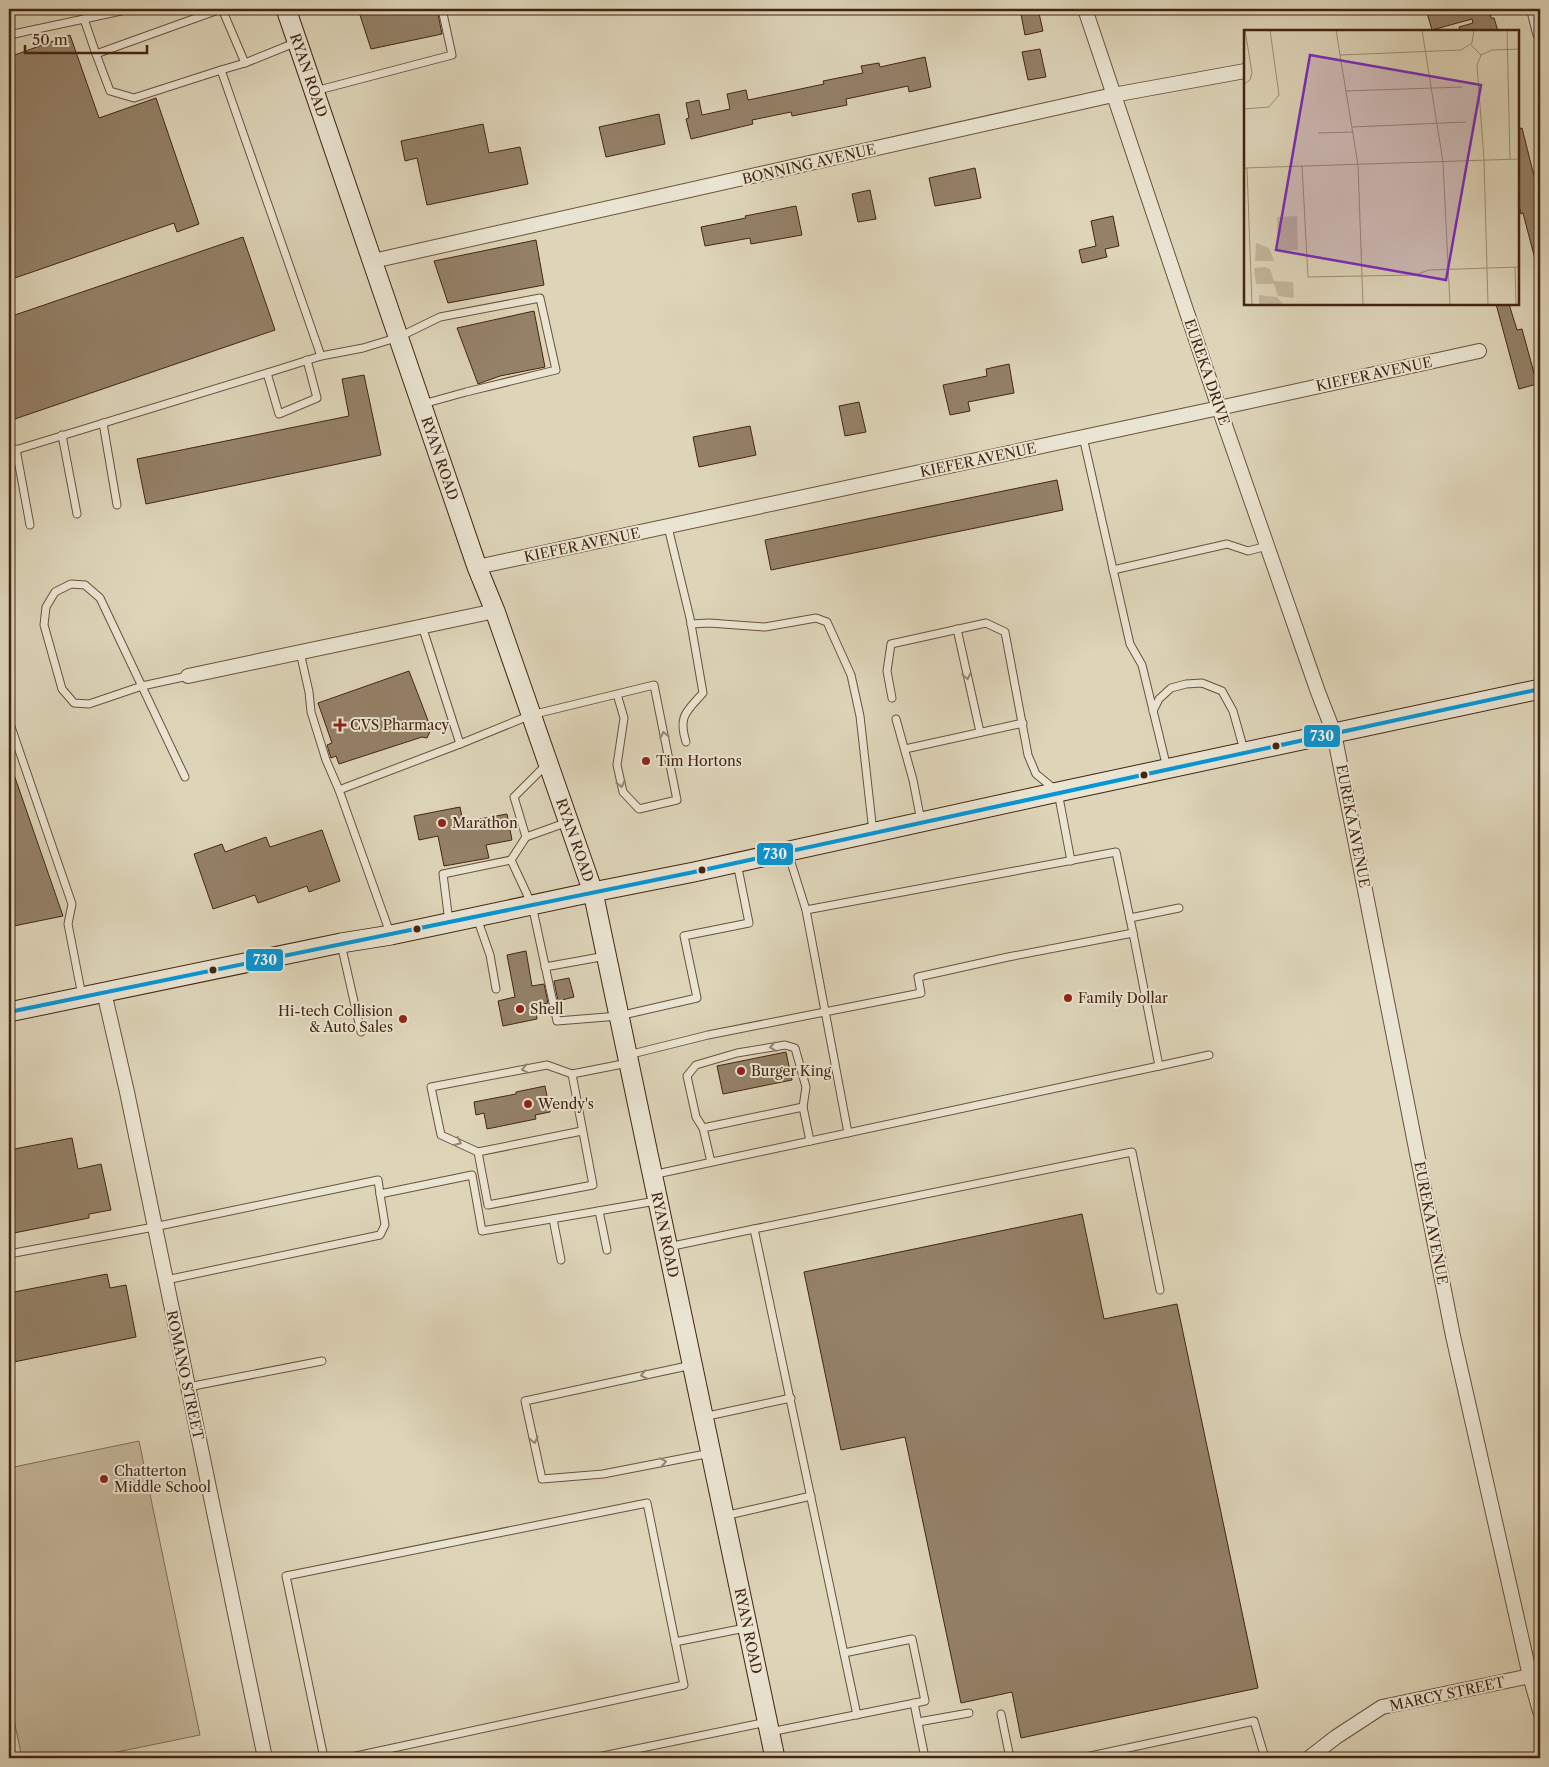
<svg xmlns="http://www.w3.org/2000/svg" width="1549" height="1767" viewBox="0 0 1549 1767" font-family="'Libre Caslon Text',serif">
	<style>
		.green { fill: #c4b79c; stroke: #846e56 }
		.building { fill: #948168; stroke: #432510 }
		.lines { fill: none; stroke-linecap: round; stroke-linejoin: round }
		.service-casing { stroke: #6a513a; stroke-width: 9 }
		.minor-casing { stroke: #6a513a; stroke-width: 16 }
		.secondary-casing { stroke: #432510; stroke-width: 21 }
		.service { stroke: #eae4d2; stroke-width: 7 }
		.minor { stroke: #eae4d2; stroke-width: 14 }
		.secondary { stroke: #eae4d2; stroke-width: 19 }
		.bus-1-casing { stroke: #eae4d2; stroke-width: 8 }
		.bus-1 { stroke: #0696d7; stroke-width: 4 }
		.oneway { stroke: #968471 }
		.poi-dot { fill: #8f2418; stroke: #eae4d2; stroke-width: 2 }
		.bus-dot { fill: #432510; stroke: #eae4d2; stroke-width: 2 }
		.labels { text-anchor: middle; stroke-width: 4; stroke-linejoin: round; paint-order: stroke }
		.street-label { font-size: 14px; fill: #432510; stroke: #eae4d2 }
		.poi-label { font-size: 14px; fill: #432510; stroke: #eae4d2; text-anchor: start }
		.inset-road { fill: none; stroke: #a08f75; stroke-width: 1 }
		.view { fill: #7b2cbf; fill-opacity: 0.15; stroke: #7b2cbf; stroke-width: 2.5 }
		.inset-edge { fill: none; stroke: #432510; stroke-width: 2.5 }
		.line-badge { stroke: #eae4d2; stroke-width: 2 }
		.badge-label { font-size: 14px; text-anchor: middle; font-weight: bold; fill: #fff }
	</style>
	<rect width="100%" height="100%" fill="#ded5b9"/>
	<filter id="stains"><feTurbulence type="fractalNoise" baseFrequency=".004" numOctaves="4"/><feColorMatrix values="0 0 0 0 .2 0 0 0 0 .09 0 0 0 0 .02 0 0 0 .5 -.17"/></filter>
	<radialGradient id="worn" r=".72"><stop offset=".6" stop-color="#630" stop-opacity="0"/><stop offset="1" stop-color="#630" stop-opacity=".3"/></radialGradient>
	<polygon class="green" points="139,1441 200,1735 88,1758 22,1758 9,1696 9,1468"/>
	<g class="building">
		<polygon points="358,9 437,9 442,34 371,49"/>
		<polygon points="1020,9 1038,9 1043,31 1025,35"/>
		<polygon points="1441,9 1492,9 1493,13 1490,13 1491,18 1494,18 1498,31 1460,31 1459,27 1473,23 1472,19 1432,30 1427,13"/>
		<polygon points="70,35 99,118 156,98 199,224 177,232 174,223 9,280 9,57"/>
		<polygon points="1040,49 1046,77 1028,80 1022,52"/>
		<polygon points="925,57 931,87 909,92 908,86 846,99 847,105 792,116 791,112 752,120 753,124 691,139 686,119 689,118 686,103 699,100 702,115 730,109 727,94 746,90 748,100 824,84 823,81 863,73 861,66 879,63 880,67"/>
		<polygon points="659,114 665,144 606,157 599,127"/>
		<polygon points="483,124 489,153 520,147 528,184 427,205 417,158 405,161 401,141"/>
		<polygon points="1522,128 1540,200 1540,262 1536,263 1523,213 1521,214 1518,201 1518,129"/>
		<polygon points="975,168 981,198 935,206 929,178"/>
		<polygon points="870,190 876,219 858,222 852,194"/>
		<polygon points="796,206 802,235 751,244 750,238 705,246 701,227 746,218 745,216"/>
		<polygon points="1113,216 1119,246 1105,249 1107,257 1082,263 1079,250 1096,246 1091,221"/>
		<polygon points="243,237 275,330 9,421 9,317"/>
		<polygon points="536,240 544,285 448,303 434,261"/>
		<polygon points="1496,304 1509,304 1517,330 1522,329 1537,384 1519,389"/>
		<polygon points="534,311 545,367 500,376 478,384 457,328"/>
		<polygon points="1009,364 1014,393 968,402 970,411 950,415 943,385 987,376 986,369"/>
		<polygon points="364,375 381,455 146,504 137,459 349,416 342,379"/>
		<polygon points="859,402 866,432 845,436 839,406"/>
		<polygon points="750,426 756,455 699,467 693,437"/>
		<polygon points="1057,480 1063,510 771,570 765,540"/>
		<polygon points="409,671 429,723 433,725 427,738 422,737 339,764 336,756 331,758 327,745 332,743 318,703"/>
		<polygon points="9,766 11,766 63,916 9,927"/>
		<polygon points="460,807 463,822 507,814 512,840 486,845 489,858 444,866 438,836 419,840 414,816"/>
		<polygon points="322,830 340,881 309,892 307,886 258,903 255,895 213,909 194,854 222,844 225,852 266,837 270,847"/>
		<polygon points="526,951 532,986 544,984 548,1003 535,1006 537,1019 503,1026 498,1001 515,997 507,955"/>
		<polygon points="569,978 574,997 558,1001 554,981"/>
		<polygon points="786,1052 792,1080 723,1094 717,1066"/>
		<polygon points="545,1086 550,1112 535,1115 536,1119 487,1129 484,1113 476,1115 474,1102 516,1094 516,1092"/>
		<polygon points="72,1138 78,1169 101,1164 111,1210 89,1214 89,1218 9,1234 9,1150"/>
		<polygon points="1082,1214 1104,1319 1177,1304 1258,1688 1021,1738 1012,1692 961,1703 905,1437 841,1450 804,1272"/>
		<polygon points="107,1274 110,1288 126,1285 136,1337 9,1363 9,1293"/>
	</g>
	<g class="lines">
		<g class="service-casing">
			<g id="service">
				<polyline points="222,9 245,63 297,42"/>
				<polyline points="84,19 130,9"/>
				<polyline points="9,35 84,19 96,54 221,9"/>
				<polyline points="96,54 110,91 134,98 221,70"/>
				<polyline points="245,63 221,70 321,356 363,348 399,337 440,317 540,298 556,370 466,392 423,404"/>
				<polyline points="315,91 452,55 442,9"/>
				<polyline points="267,373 321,356"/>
				<polyline points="103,423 117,505"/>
				<polyline points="62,435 77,514"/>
				<polyline points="1083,437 1130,644 1142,665 1167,768"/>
				<polyline points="16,449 30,525"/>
				<polyline points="9,452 267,373 279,414 317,398 307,360"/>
				<path d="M 668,527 L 690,618 L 703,693 C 686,712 678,716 686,742"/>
				<polyline points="1113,570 1227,544 1248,551 1267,546"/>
				<polyline points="691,624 709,623 765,627 816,618 827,622 851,675 860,716 873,832"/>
				<polyline points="422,626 460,744"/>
				<polyline points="957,629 980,732"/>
				<polyline points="300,652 309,692 311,712 326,760 339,790"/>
				<polyline points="892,698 887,671 891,644 986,623 1005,632 1028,755 1036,774 1058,792 1071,861"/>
				<polyline points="1153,711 1159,699 1171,688 1186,684 1202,683 1222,691 1233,711 1244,750"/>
				<polyline points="896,719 913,780 921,821"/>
				<polyline points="9,721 72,904 68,924 82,996"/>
				<polyline points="905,749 1023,723"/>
				<polyline points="185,777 100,598 85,585 71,584 55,592 46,607 44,625 62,689 74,703 89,704 142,686 188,676"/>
				<polyline points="526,837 568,822"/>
				<polyline points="788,853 806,910 848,1133"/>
				<polyline points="511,860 526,837 514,797 546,765"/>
				<polyline points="806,910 1116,852 1133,933"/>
				<polyline points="477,918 490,955 496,989"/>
				<polyline points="1130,918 1179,908"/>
				<polyline points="449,922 443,874 511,860 532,905 557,1021 619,1016 697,998 684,936 749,923 737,863"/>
				<polyline points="390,933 339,790 460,744 531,715 654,685 677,800 639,809 623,792 617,765 624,718 617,694"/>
				<polyline points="341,944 361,1032"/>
				<polyline points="545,967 606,956"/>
				<polyline points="628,1055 708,1035 921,993 918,977 1008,957 1133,933 1159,1066 652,1175"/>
				<polyline points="1159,1066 1209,1055"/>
				<polyline points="703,1128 696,1117 687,1076 696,1065 737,1053 785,1045 795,1048 806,1087 803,1107"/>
				<polyline points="582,1131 478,1152 441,1135 431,1087 547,1065 572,1074 628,1063"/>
				<polyline points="478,1152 488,1205 593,1185 572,1074"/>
				<polyline points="711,1162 703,1128 803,1107 810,1141"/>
				<polyline points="599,1211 607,1250"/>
				<polyline points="553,1219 561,1260"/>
				<polyline points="754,1229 1132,1152 1160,1290"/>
				<polyline points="668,1247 754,1229 857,1715"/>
				<polyline points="9,1254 154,1227 378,1180 380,1194 472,1175 482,1231 656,1201"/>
				<polyline points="166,1280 380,1235 385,1225 380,1194"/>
				<polyline points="692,1365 525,1401 542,1479 603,1474 711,1453"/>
				<polyline points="188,1387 322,1361"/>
				<polyline points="703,1417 791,1398"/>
				<polyline points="724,1516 811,1496"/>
				<polyline points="675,1642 745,1628"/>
				<polyline points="914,1703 925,1758"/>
				<polyline points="1001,1714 1010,1758"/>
				<polyline points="918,1722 969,1713"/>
				<polyline points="770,1732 925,1701 912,1639 844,1653"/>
				<polyline points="324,1758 286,1576 647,1503 684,1685 347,1758"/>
				<polyline points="593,1758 767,1722"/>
				<polyline points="1081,1758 1254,1721 1265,1758"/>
			</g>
		</g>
		<g class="minor-casing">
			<g id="minor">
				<polyline points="1085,9 1219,408 1318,692 1334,733 1453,1336 1530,1676 1540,1711"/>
				<polyline points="1534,9 1540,33"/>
				<polyline points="373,261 1113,95 1245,71"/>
				<polyline points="477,567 1219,408 1479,351"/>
				<polyline points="188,676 495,611"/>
				<polyline points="104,992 127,1092 265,1758"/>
				<polyline points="1309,1758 1336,1737 1382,1707 1540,1674"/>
			</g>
		</g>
		<g class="secondary-casing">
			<g id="secondary">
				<path id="s1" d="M 286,9 L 477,567 L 495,611 L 593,892 L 775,1758"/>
				<polyline points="9,1012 341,943 391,935 593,892 694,872 1058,792 1540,689"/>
			</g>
		</g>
		<use href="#service" class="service"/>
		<use href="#minor" class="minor"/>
		<use href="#secondary" class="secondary"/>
		<g class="bus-1-casing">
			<polyline id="bus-1" points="9,1012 694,872 1540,689"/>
		</g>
		<use href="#bus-1" class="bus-1"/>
	</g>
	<defs><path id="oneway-chevron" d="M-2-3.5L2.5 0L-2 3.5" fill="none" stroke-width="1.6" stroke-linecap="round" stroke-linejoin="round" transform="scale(1.25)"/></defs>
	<g class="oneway">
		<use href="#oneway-chevron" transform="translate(967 676) rotate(78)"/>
		<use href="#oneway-chevron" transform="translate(664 735) rotate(-101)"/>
		<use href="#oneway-chevron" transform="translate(621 784) rotate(77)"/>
		<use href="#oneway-chevron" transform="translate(773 1047) rotate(171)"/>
		<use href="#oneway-chevron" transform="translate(525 1069) rotate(169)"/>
		<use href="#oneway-chevron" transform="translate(458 1142) rotate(25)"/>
		<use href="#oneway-chevron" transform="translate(644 1375) rotate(168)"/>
		<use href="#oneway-chevron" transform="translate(534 1440) rotate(78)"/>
		<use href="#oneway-chevron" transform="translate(663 1462) rotate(-11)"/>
	</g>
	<g class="poi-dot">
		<path d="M337.5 717.5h5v5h5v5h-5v5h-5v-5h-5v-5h5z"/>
		<circle cx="646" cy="761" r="5"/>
		<circle cx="442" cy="823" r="5"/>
		<circle cx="1068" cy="998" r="5"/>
		<circle cx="520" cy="1009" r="5"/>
		<circle cx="403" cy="1019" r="5"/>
		<circle cx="741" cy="1071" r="5"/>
		<circle cx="528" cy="1104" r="5"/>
		<circle cx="104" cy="1479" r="5"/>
	</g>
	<g class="bus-dot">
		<circle cx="1276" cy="746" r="4.5"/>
		<circle cx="1144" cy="775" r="4.5"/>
		<circle cx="702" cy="870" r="4.5"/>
		<circle cx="417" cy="929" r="4.5"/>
		<circle cx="213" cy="970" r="4.5"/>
	</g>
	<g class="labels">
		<g class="street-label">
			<text dy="5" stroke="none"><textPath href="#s1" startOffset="70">RYAN ROAD</textPath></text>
			<text transform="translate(809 164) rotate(-13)" y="5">BONNING AVENUE</text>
			<text transform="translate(1207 372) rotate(71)" y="5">EUREKA DRIVE</text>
			<text transform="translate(1374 374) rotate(-12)" y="5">KIEFER AVENUE</text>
			<text dy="5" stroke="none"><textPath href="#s1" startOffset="475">RYAN ROAD</textPath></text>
			<text transform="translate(978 460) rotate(-12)" y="5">KIEFER AVENUE</text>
			<text transform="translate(582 545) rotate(-12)" y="5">KIEFER AVENUE</text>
			<text transform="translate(1353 826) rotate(79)" y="5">EUREKA AVENUE</text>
			<text dy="5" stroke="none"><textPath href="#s1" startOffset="880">RYAN ROAD</textPath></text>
			<text transform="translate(1431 1223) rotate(79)" y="5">EUREKA AVENUE</text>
			<text dy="5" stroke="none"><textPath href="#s1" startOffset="1285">RYAN ROAD</textPath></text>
			<text transform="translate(185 1375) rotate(78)" y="5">ROMANO STREET</text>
			<text dy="5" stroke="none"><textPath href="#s1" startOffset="1690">RYAN ROAD</textPath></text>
			<text transform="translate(1447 1694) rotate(-12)" y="5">MARCY STREET</text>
		</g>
		<g class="poi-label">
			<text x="350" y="730">CVS Pharmacy</text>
			<text x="656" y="766">Tim Hortons</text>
			<text x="452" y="828">Marathon</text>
			<text x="1078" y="1003">Family Dollar</text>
			<text x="530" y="1014">Shell</text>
			<text x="393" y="1016" text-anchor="end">Hi-tech Collision<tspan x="393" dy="16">&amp; Auto Sales</tspan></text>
			<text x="751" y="1076">Burger King</text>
			<text x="538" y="1109">Wendy's</text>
			<text x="114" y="1476">Chatterton<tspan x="114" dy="16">Middle School</tspan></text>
		</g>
	</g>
	<g transform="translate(1244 30)">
		<rect width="275" height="275" fill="#ded5b9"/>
		<path d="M 53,186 L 54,220 L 34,221 L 33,187 ZM 12,213 L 25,218 L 30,231 L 11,231 ZM 20,237 L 26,239 L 30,251 L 49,252 L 50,268 L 34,266 L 30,254 L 12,254 L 10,238 ZM 15,265 L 33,267 L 40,275 L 15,275 Z" fill="#c4b79c"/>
		<path class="inset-road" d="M 92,0 L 114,135 L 119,275M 178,0 L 199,132 L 206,275M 263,0 L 266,129M 227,15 L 237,25 L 248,20 L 275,19M 96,25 L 217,20 L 228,13 L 230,0M 237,25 L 233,35 L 240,130 L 244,275M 0,54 L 6,50 L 8,43 L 1,0M 102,61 L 218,57M 0,79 L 25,77 L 35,65 L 26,0M 108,97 L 222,92M 74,103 L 109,102M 58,136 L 64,247 L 171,245 L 185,240 L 275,237M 0,138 L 275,129M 3,138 L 8,275M 271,237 L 272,275M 139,275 L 172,275"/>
		<path class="view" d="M 66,25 L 237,55 L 202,250 L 32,220 Z"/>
		<rect width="275" height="275" class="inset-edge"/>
	</g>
	<g class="line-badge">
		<rect x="1303" y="724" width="38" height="24" rx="5" fill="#0696d7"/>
		<rect x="756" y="842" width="38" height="24" rx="5" fill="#0696d7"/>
		<rect x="245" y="948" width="39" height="24" rx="5" fill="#0696d7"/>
	</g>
	<g class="badge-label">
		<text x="1322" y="741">730</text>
		<text x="775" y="859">730</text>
		<text x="265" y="965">730</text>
	</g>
	<rect width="1549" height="1767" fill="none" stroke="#ded5b9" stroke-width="30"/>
	<rect x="10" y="10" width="1529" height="1747" fill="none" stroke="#432510" stroke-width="2.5"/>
	<rect x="15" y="15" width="1519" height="1737" fill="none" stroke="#432510"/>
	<path d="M25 45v8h122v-8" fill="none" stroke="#432510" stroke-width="2.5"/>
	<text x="32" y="45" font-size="15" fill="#432510" stroke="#eae4d2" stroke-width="4" paint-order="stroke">50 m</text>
	<rect width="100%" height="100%" filter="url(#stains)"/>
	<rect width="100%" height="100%" fill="url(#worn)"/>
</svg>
